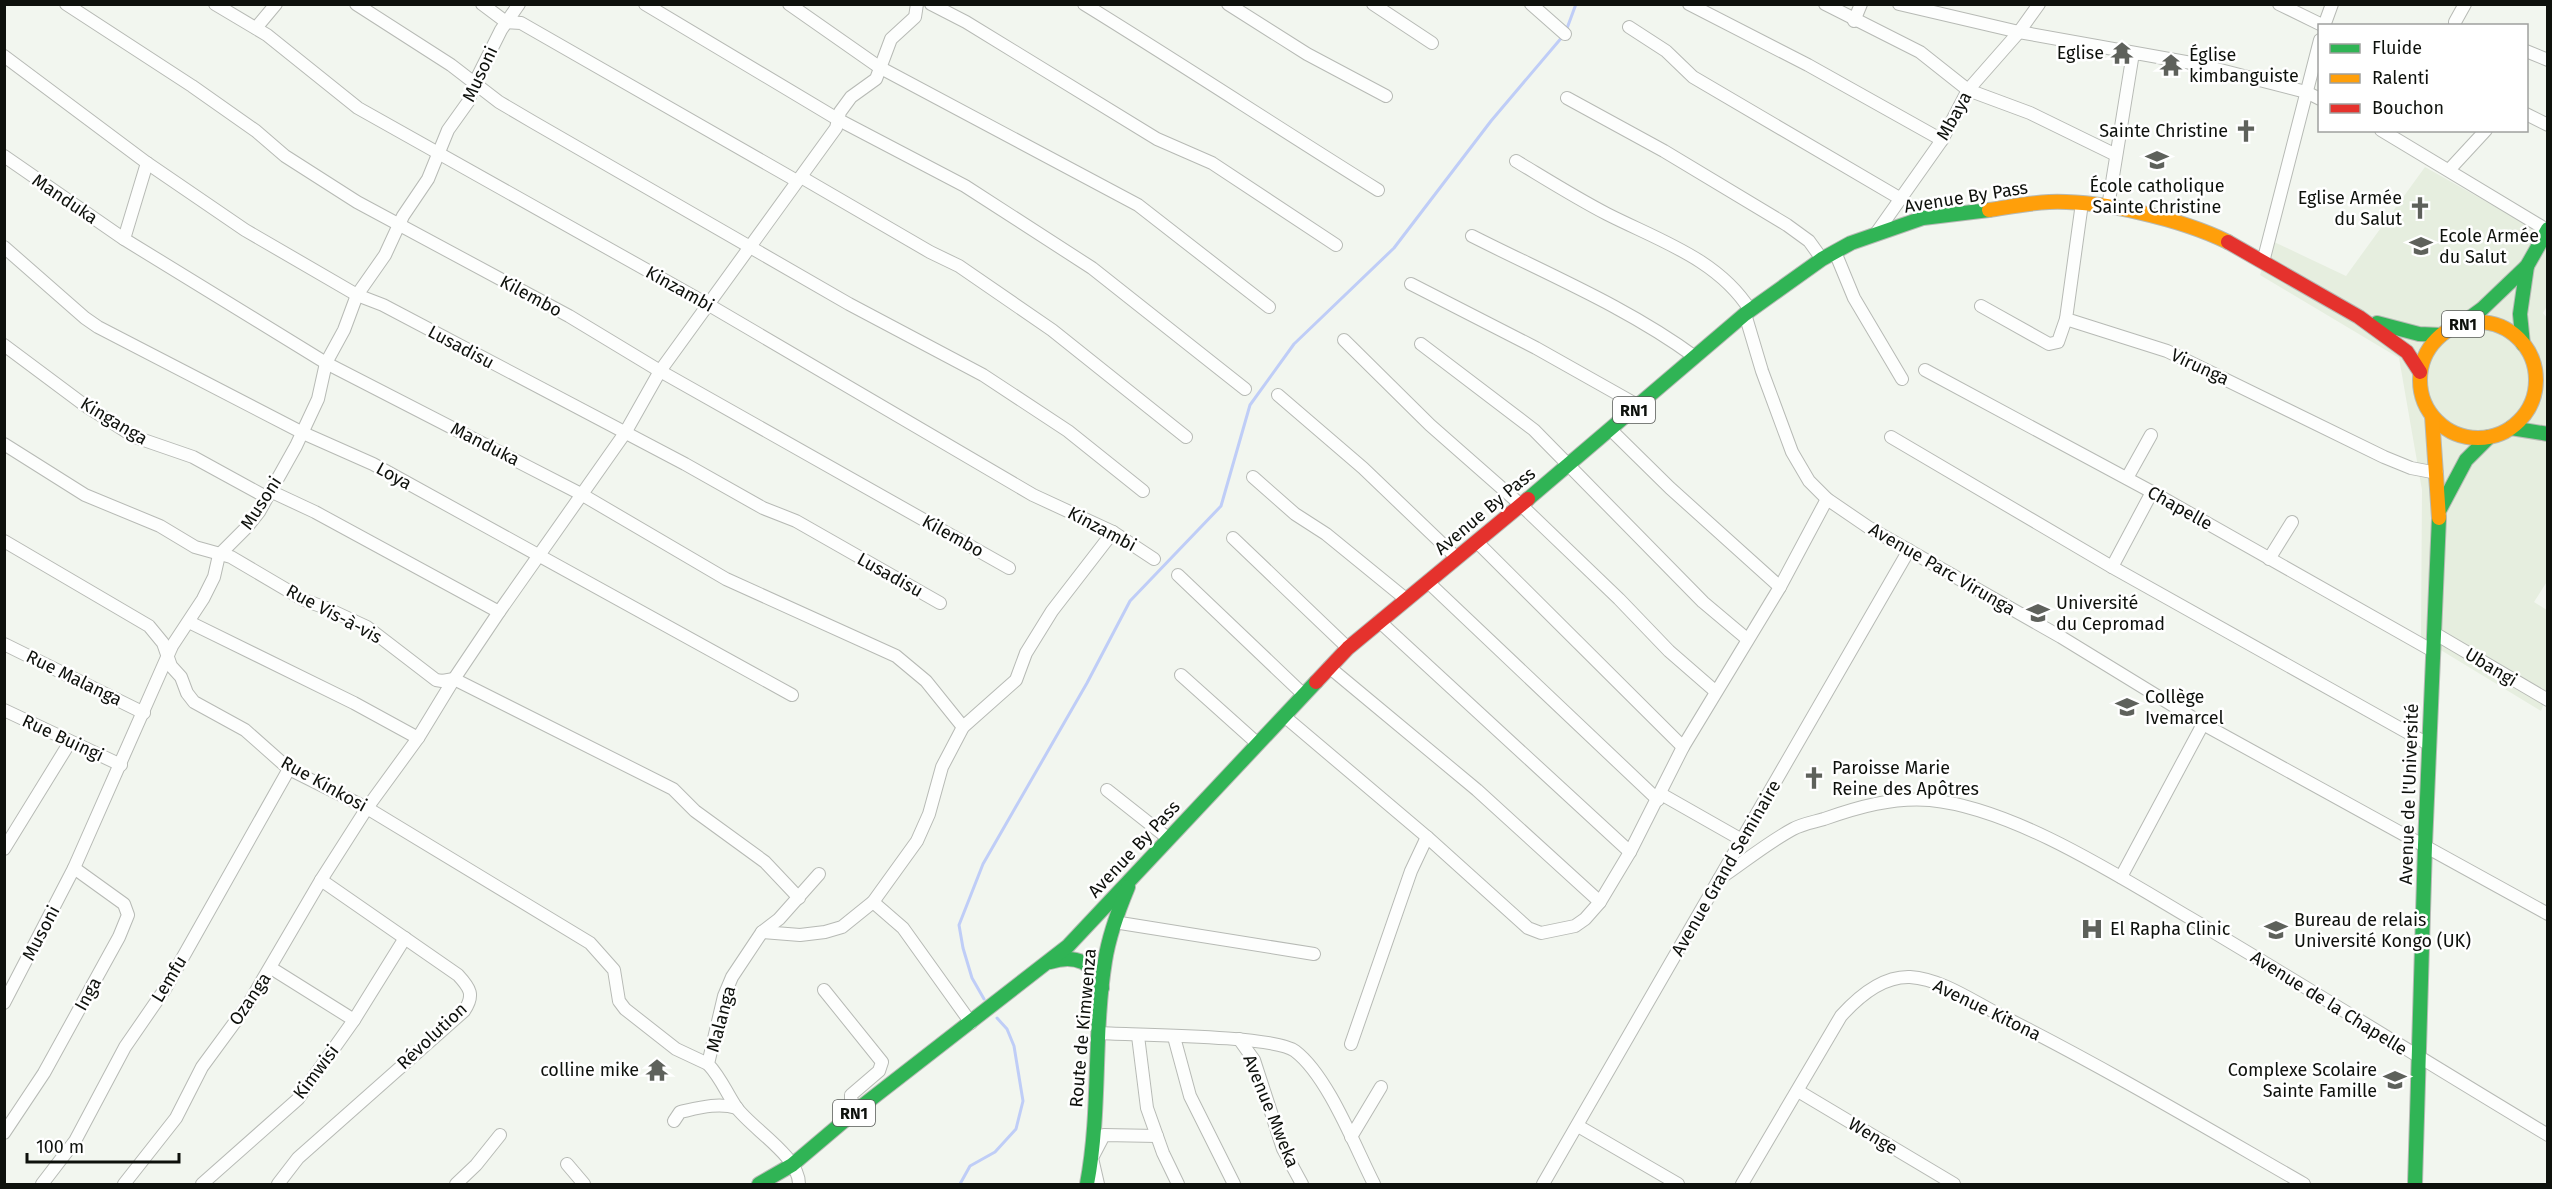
<svg xmlns="http://www.w3.org/2000/svg" width="2552" height="1189" viewBox="0 0 2552 1189" font-family="'Fira Sans',sans-serif">
	<style>
		.built { fill: #e6eedf }
		.lines { fill: none; stroke-linecap: round; stroke-linejoin: round }
		.stream { stroke: #bfcdf7; stroke-width: 3 }
		.street-casing { stroke: #b7bab5; stroke-width: 14 }
		.fast-casing { stroke: #b7bab5; stroke-width: 16 }
		.slow-casing { stroke: #b7bab5; stroke-width: 16 }
		.jam-casing { stroke: #b7bab5; stroke-width: 16 }
		.street { stroke: #fdfefd; stroke-width: 12 }
		.fast { stroke: #30b455; stroke-width: 14 }
		.slow { stroke: #ff9f0a; stroke-width: 14 }
		.jam { stroke: #e5322d; stroke-width: 14 }
		.labels { text-anchor: middle; stroke-width: 5; stroke-linejoin: round; paint-order: stroke }
		.shield { fill: #fff; stroke: #565855; stroke-width: 1.5 }
		.shield-label { font-size: 16px; font-weight: bold; fill: #0e110c }
		.poi-label { font-size: 18px; fill: #0e110c; stroke: #fff; text-anchor: start }
		.street-label { font-size: 18px; fill: #0e110c; stroke: #fff }
	</style>
	<rect width="100%" height="100%" fill="#f2f6ef"/>
	<polygon class="built" points="2425,167 2547,236 2547,306 2543,313 2548,319 2548,580 2534,602 2547,610 2547,696 2541,711 2421,638 2422,490 2399,358 2260,275 2272,241 2346,276"/>
	<g class="lines">
		<g class="stream">
			<polyline points="1566,31 1576,4"/>
			<polyline points="984,999 972,978 963,948 959,925 983,864 1087,683 1130,601 1221,506 1250,405 1294,344 1394,248 1491,121 1563,36"/>
			<polyline points="960,1184 970,1166 995,1152 1016,1129 1023,1101 1014,1046 1007,1029 997,1018"/>
		</g>
		<g class="street-casing">
			<g id="street">
				<polyline points="66,4 192,86 256,131 285,156 357,202 569,316 660,371 1009,568"/>
				<polyline points="215,4 267,35 358,108 709,305 1033,495 1113,532 1154,559"/>
				<polyline points="356,4 451,65 499,102 533,122 849,304 983,375 1068,431 1143,491"/>
				<polyline points="482,4 506,22 521,23 797,181"/>
				<polyline points="645,4 839,120 965,186 1092,268 1245,389"/>
				<polyline points="789,4 879,67 1138,205 1269,307"/>
				<polyline points="931,4 966,22 1157,139 1212,163 1336,245"/>
				<path d="M 1084,4 C 1183,65 1280,129 1378,190"/>
				<polyline points="1228,4 1307,54 1386,96"/>
				<polyline points="1373,4 1432,43"/>
				<polyline points="1531,4 1565,34"/>
				<polyline points="1689,4 1808,65 1942,140"/>
				<polyline points="1825,4 1920,52 1968,90 2030,113 2116,155"/>
				<polyline points="1899,4 2019,32 2197,64 2306,92 2320,99"/>
				<polyline points="2279,4 2324,26"/>
				<polyline points="1854,21 1861,4"/>
				<polyline points="2455,22 2465,4"/>
				<polyline points="2324,26 2332,4"/>
				<polyline points="1629,27 1666,51 1693,77 1901,199"/>
				<polyline points="256,28 276,4"/>
				<polyline points="2526,51 2548,60"/>
				<polyline points="4,56 147,163 245,230 357,295 383,305 685,464 763,508 796,521 940,603"/>
				<polyline points="1567,98 1664,151 1787,225 1809,241 1822,259"/>
				<polyline points="2526,114 2548,125"/>
				<polyline points="2381,130 2547,230"/>
				<polyline points="4,156 124,239 326,363 581,494 726,579 896,656 926,681 963,727"/>
				<path d="M 1516,161 C 1546,179 1576,198 1607,214 C 1658,240 1718,259 1750,310"/>
				<polyline points="2449,170 2486,130"/>
				<polyline points="801,177 930,252 959,266 1052,330 1186,437"/>
				<polyline points="2082,203 2066,319 2167,351 2384,457 2411,468 2437,473"/>
				<polyline points="2108,207 2133,53"/>
				<polyline points="1877,232 1942,140 1968,90 2019,32 2039,4"/>
				<path d="M 1472,236 C 1547,274 1627,307 1695,357"/>
				<polyline points="124,239 147,163"/>
				<polyline points="4,247 85,318 98,327 303,433 373,464 792,695"/>
				<polyline points="1835,252 1854,298 1902,379"/>
				<polyline points="2263,262 2320,40"/>
				<polyline points="1411,284 1536,348 1639,406"/>
				<polyline points="1981,306 2049,344 2058,342 2066,319"/>
				<polyline points="1745,314 1762,371 1792,452 1809,481 1827,499 1868,527 2061,637 2203,724 2548,914"/>
				<polyline points="1344,340 1430,425 1521,505 1619,599 1669,651 1715,691"/>
				<polyline points="1421,344 1534,430 1703,602 1747,639"/>
				<polyline points="4,345 83,404 135,437 193,457 266,497"/>
				<polyline points="1925,370 2152,492 2433,651"/>
				<polyline points="1278,395 1363,468 1457,558"/>
				<polyline points="1610,429 1670,488 1780,587"/>
				<polyline points="1891,437 2112,567 2428,744"/>
				<polyline points="4,444 85,495 160,526 195,547 231,557 304,600 326,608 367,627 436,680 442,681 454,679 673,789 695,811 765,862 799,898"/>
				<polyline points="1253,477 1295,514 1326,534 1407,600"/>
				<polyline points="2127,478 2151,435"/>
				<polyline points="270,491 315,512 499,612"/>
				<polyline points="1233,538 1348,648"/>
				<polyline points="4,541 149,626 163,643 171,666 181,677 187,693 194,702 245,730 289,769 367,808 590,943 614,970 619,1001 625,1009 676,1049 708,1064"/>
				<polyline points="1477,542 1683,747"/>
				<polyline points="2269,559 2292,522"/>
				<polyline points="2112,567 2152,492"/>
				<polyline points="1178,575 1304,695"/>
				<polyline points="1429,583 1658,800"/>
				<polyline points="1379,621 1630,852"/>
				<polyline points="189,622 354,703 418,738"/>
				<polyline points="2434,633 2548,700"/>
				<polyline points="4,644 144,713"/>
				<polyline points="1329,667 1477,790 1600,902"/>
				<polyline points="1181,675 1258,744"/>
				<polyline points="4,710 121,765"/>
				<polyline points="1284,716 1427,837 1528,928 1541,933 1575,926 1585,919 1600,902 1630,852 1683,747 1780,587 1827,499"/>
				<polyline points="1107,790 1169,839"/>
				<polyline points="1661,794 1742,840"/>
				<polyline points="4,849 70,742"/>
				<polyline points="2121,877 2203,724"/>
				<path d="M 1719,879 C 1743,863 1767,843 1793,829 C 1802,824 1814,822 1824,819 C 1858,807 1893,797 1930,800 C 2013,808 2117,875 2190,918 C 2310,989 2428,1063 2548,1135"/>
				<polyline points="873,902 903,928 971,1023"/>
				<polyline points="1114,922 1314,954"/>
				<polyline points="762,932 800,935 825,932 842,927 873,902 917,841 929,814 942,767 963,727 1016,680 1026,653 1052,611 1113,532"/>
				<polyline points="271,968 354,1020"/>
				<polyline points="824,990 882,1062 879,1071 851,1095 851,1099 857,1110"/>
				<polyline points="4,1003 74,868 172,646 203,599 214,577 219,555 247,527 259,512 296,446 318,399 326,363 344,330 357,295 385,255 403,216 428,179 448,130 468,102 475,82 501,30 519,4"/>
				<path d="M 1099,1033 C 1133,1035 1274,1035 1295,1051 C 1328,1076 1355,1147 1374,1184"/>
				<polyline points="1138,1036 1147,1108 1163,1153 1178,1184"/>
				<polyline points="1174,1037 1190,1096 1234,1184"/>
				<polyline points="1239,1039 1254,1060 1283,1149 1302,1184"/>
				<polyline points="1351,1044 1411,871 1427,837"/>
				<polyline points="1798,1091 1954,1184"/>
				<path d="M 674,1121 L 680,1112 C 698,1108 718,1102 737,1108"/>
				<polyline points="1578,1126 1678,1184"/>
				<polyline points="4,1133 44,1073 119,937 128,915 124,904 74,868"/>
				<polyline points="1351,1137 1381,1087"/>
				<polyline points="567,1164 584,1184"/>
				<polyline points="42,1184 75,1141 125,1047 165,989 289,769"/>
				<polyline points="124,1184 176,1118 202,1067 249,1003 321,880 367,808 418,738 454,679 499,612 625,433 660,371 836,128 840,112 851,97 876,79 891,39 915,17 917,4"/>
				<polyline points="202,1184 298,1099 354,1020 405,938"/>
				<path d="M 278,1184 L 298,1158 L 464,1011 C 475,995 470,988 458,975 L 321,880"/>
				<polyline points="456,1184 476,1165 500,1135"/>
				<path d="M 799,1184 C 799,1156 752,1129 736,1107 C 726,1092 721,1078 708,1064 L 724,996 L 732,977 L 762,932 L 779,919 L 819,874"/>
				<polyline points="1098,1184 1092,1158 1104,1135 1157,1136"/>
				<polyline points="1543,1184 1909,550"/>
				<path d="M 1742,1184 L 1841,1016 C 1858,997 1883,976 1910,977 C 1941,979 1971,1000 1998,1014 C 2102,1066 2203,1126 2304,1184"/>
			</g>
		</g>
		<g class="fast-casing">
			<g id="fast">
				<polyline points="2377,323 2419,334 2441,335"/>
				<polyline points="2460,325 2482,309 2527,266 2548,229"/>
				<polyline points="2523,344 2520,314 2527,266"/>
				<polyline points="2511,428 2548,434"/>
				<polyline points="1528,499 1745,314 1822,259 1851,243 1923,218 1989,210"/>
				<polyline points="2440,509 2466,460 2489,437"/>
				<path d="M 1050,962 C 1075,954 1095,962 1102,988"/>
				<polyline points="759,1184 792,1165 857,1110 1068,946 1316,682"/>
				<path d="M 1087,1184 C 1101,1111 1093,1035 1105,961 C 1109,935 1118,911 1128,887"/>
				<polyline points="2415,1184 2425,845 2439,518"/>
			</g>
		</g>
		<g class="slow-casing">
			<g id="slow">
				<path d="M 1989,210 C 2009,207 2029,203 2049,202 C 2101,200 2181,219 2228,242"/>
				<circle cx="2478" cy="380" r="58"/>
				<polyline points="2432,416 2439,518"/>
			</g>
		</g>
		<g class="jam-casing">
			<g id="jam">
				<polyline points="2228,242 2359,317 2407,352 2420,372"/>
				<polyline points="1316,682 1348,648 1528,499"/>
			</g>
		</g>
		<use href="#street" class="street"/>
		<use href="#fast" class="fast"/>
		<use href="#slow" class="slow"/>
		<use href="#jam" class="jam"/>
	</g>
	<defs>
		<g id="temple-bare" transform="scale(1.8)"><path d="M0-6L5-2H3V0L6.5 2.5H4V6H1.5V3h-3V6H-4V2.5H-6.5L-3 0V-2H-5Z" fill="#5e615b" stroke="#fff" stroke-width="2.5" paint-order="stroke"/></g>
		<g id="church-bare" transform="scale(1.8)"><path d="M-1.2-6h2.4v3.5h3.3v2.4h-3.3V6h-2.4V-.1h-3.3v-2.4h3.3Z" fill="#5e615b" stroke="#fff" stroke-width="2.5" paint-order="stroke"/></g>
		<g id="school-bare" transform="scale(1.8)"><path d="M0-5L7-2L0 1L-7-2ZM-4 1L0 2.5L4 1V4Q0 6-4 4Z" fill="#5e615b" stroke="#fff" stroke-width="2.5" paint-order="stroke"/></g>
		<g id="university-bare" transform="scale(1.8)"><path d="M0-5L7-2L0 1L-7-2ZM-4 1L0 2.5L4 1V4Q0 6-4 4Z" fill="#5e615b" stroke="#fff" stroke-width="2.5" paint-order="stroke"/></g>
		<g id="hospital-bare" transform="scale(1.8)"><path d="M-5-5h3v3.5h4V-5h3V5h-3V1.5h-4V5h-3Z" fill="#5e615b" stroke="#fff" stroke-width="2.5" paint-order="stroke"/></g>
	</defs>
	<g fill-rule="evenodd">
		<use href="#temple-bare" x="2122" y="53"/>
		<use href="#temple-bare" x="2171" y="65"/>
		<use href="#church-bare" x="2246" y="131"/>
		<use href="#school-bare" x="2157" y="160"/>
		<use href="#church-bare" x="2420" y="208"/>
		<use href="#school-bare" x="2421" y="246"/>
		<use href="#university-bare" x="2038" y="613"/>
		<use href="#school-bare" x="2127" y="707"/>
		<use href="#church-bare" x="1814" y="778"/>
		<use href="#hospital-bare" x="2092" y="929"/>
		<use href="#university-bare" x="2276" y="930"/>
		<use href="#temple-bare" x="657" y="1070"/>
		<use href="#school-bare" x="2395" y="1080"/>
	</g>
	<g class="labels">
		<g class="shield">
			<rect x="2442" y="311" width="42" height="26" rx="4.5"/>
			<rect x="1613" y="397" width="42" height="26" rx="4.5"/>
			<rect x="833" y="1100" width="42" height="26" rx="4.5"/>
		</g>
		<g class="shield-label">
			<text x="2463" y="330">RN1</text>
			<text x="1634" y="416">RN1</text>
			<text x="854" y="1119">RN1</text>
		</g>
		<g class="poi-label">
			<text x="2104" y="59" text-anchor="end">Eglise</text>
			<text x="2189" y="61">Église<tspan x="2189" dy="21">kimbanguiste</tspan></text>
			<text x="2228" y="137" text-anchor="end">Sainte Christine</text>
			<text x="2157" y="192" text-anchor="middle">École catholique<tspan x="2157" dy="21">Sainte Christine</tspan></text>
			<text x="2402" y="204" text-anchor="end">Eglise Armée<tspan x="2402" dy="21">du Salut</tspan></text>
			<text x="2439" y="242">Ecole Armée<tspan x="2439" dy="21">du Salut</tspan></text>
			<text x="2056" y="609">Université<tspan x="2056" dy="21">du Cepromad</tspan></text>
			<text x="2145" y="703">Collège<tspan x="2145" dy="21">Ivemarcel</tspan></text>
			<text x="1832" y="774">Paroisse Marie<tspan x="1832" dy="21">Reine des Apôtres</tspan></text>
			<text x="2294" y="926">Bureau de relais<tspan x="2294" dy="21">Université Kongo (UK)</tspan></text>
			<text x="2110" y="935">El Rapha Clinic</text>
			<text x="639" y="1076" text-anchor="end">colline mike</text>
			<text x="2377" y="1076" text-anchor="end">Complexe Scolaire<tspan x="2377" dy="21">Sainte Famille</tspan></text>
		</g>
		<g class="street-label">
			<text transform="translate(480 74) rotate(-65)" y="6">Musoni</text>
			<text transform="translate(1954 116) rotate(-61)" y="6">Mbaya</text>
			<text transform="translate(1966 197) rotate(-9)" y="6">Avenue By Pass</text>
			<text transform="translate(65 199) rotate(34)" y="6">Manduka</text>
			<text transform="translate(680 289) rotate(29)" y="6">Kinzambi</text>
			<text transform="translate(531 296) rotate(28)" y="6">Kilembo</text>
			<text transform="translate(461 347) rotate(28)" y="6">Lusadisu</text>
			<text transform="translate(2200 367) rotate(25)" y="6">Virunga</text>
			<text transform="translate(114 421) rotate(31)" y="6">Kinganga</text>
			<text transform="translate(485 444) rotate(27)" y="6">Manduka</text>
			<text transform="translate(394 476) rotate(29)" y="6">Loya</text>
			<text transform="translate(261 503) rotate(-57)" y="6">Musoni</text>
			<text transform="translate(2180 508) rotate(29)" y="6">Chapelle</text>
			<text transform="translate(1485 511) rotate(-40)" y="6">Avenue By Pass</text>
			<text transform="translate(1102 529) rotate(28)" y="6">Kinzambi</text>
			<text transform="translate(953 536) rotate(29)" y="6">Kilembo</text>
			<text transform="translate(1942 569) rotate(30)" y="6">Avenue Parc Virunga</text>
			<text transform="translate(890 575) rotate(29)" y="6">Lusadisu</text>
			<text transform="translate(334 614) rotate(28)" y="6">Rue Vis-à-vis</text>
			<text transform="translate(2491 667) rotate(31)" y="6">Ubangi</text>
			<text transform="translate(74 678) rotate(26)" y="6">Rue Malanga</text>
			<text transform="translate(63 738) rotate(25)" y="6">Rue Buingi</text>
			<text transform="translate(324 784) rotate(29)" y="6">Rue Kinkosi</text>
			<text transform="translate(2409 794) rotate(-88)" y="6">Avenue de l'Université</text>
			<text transform="translate(1134 849) rotate(-47)" y="6">Avenue By Pass</text>
			<text transform="translate(1726 868) rotate(-60)" y="6">Avenue Grand Seminaire</text>
			<text transform="translate(41 933) rotate(-62)" y="6">Musoni</text>
			<text transform="translate(169 979) rotate(-59)" y="6">Lemfu</text>
			<text transform="translate(88 994) rotate(-61)" y="6">Inga</text>
			<text transform="translate(250 999) rotate(-56)" y="6">Ozanga</text>
			<text transform="translate(2329 1003) rotate(32)" y="6">Avenue de la Chapelle</text>
			<text transform="translate(1987 1010) rotate(26)" y="6">Avenue Kitona</text>
			<text transform="translate(721 1019) rotate(-75)" y="6">Malanga</text>
			<text transform="translate(1083 1028) rotate(-85)" y="6">Route de Kimwenza</text>
			<text transform="translate(432 1036) rotate(-43)" y="6">Révolution</text>
			<text transform="translate(316 1072) rotate(-53)" y="6">Kimwisi</text>
			<text transform="translate(1271 1111) rotate(68)" y="6">Avenue Mweka</text>
			<text transform="translate(1873 1136) rotate(31)" y="6">Wenge</text>
		</g>
	</g>
	<rect width="2552" height="1189" fill="none" stroke="#0e110c" stroke-width="12"/>
	<rect x="2318" y="24" width="210" height="108" fill="#ffffff" stroke="#9fa09e" stroke-width="1.5"/>
	<rect x="2330" y="44" width="30" height="9" fill="#30b455" stroke="#9fa09e" stroke-width="1.5"/>
	<text x="2372" y="54" font-size="18" fill="#0e110c">Fluide</text>
	<rect x="2330" y="74" width="30" height="9" fill="#ff9f0a" stroke="#9fa09e" stroke-width="1.5"/>
	<text x="2372" y="84" font-size="18" fill="#0e110c">Ralenti</text>
	<rect x="2330" y="104" width="30" height="9" fill="#e5322d" stroke="#9fa09e" stroke-width="1.5"/>
	<text x="2372" y="114" font-size="18" fill="#0e110c">Bouchon</text>
	<path d="M27 1153v9h152v-9" fill="none" stroke="#0e110c" stroke-width="3"/>
	<text x="36" y="1153" font-size="18" fill="#0e110c" stroke="#ffffff" stroke-width="4.5" paint-order="stroke">100 m</text>
</svg>
